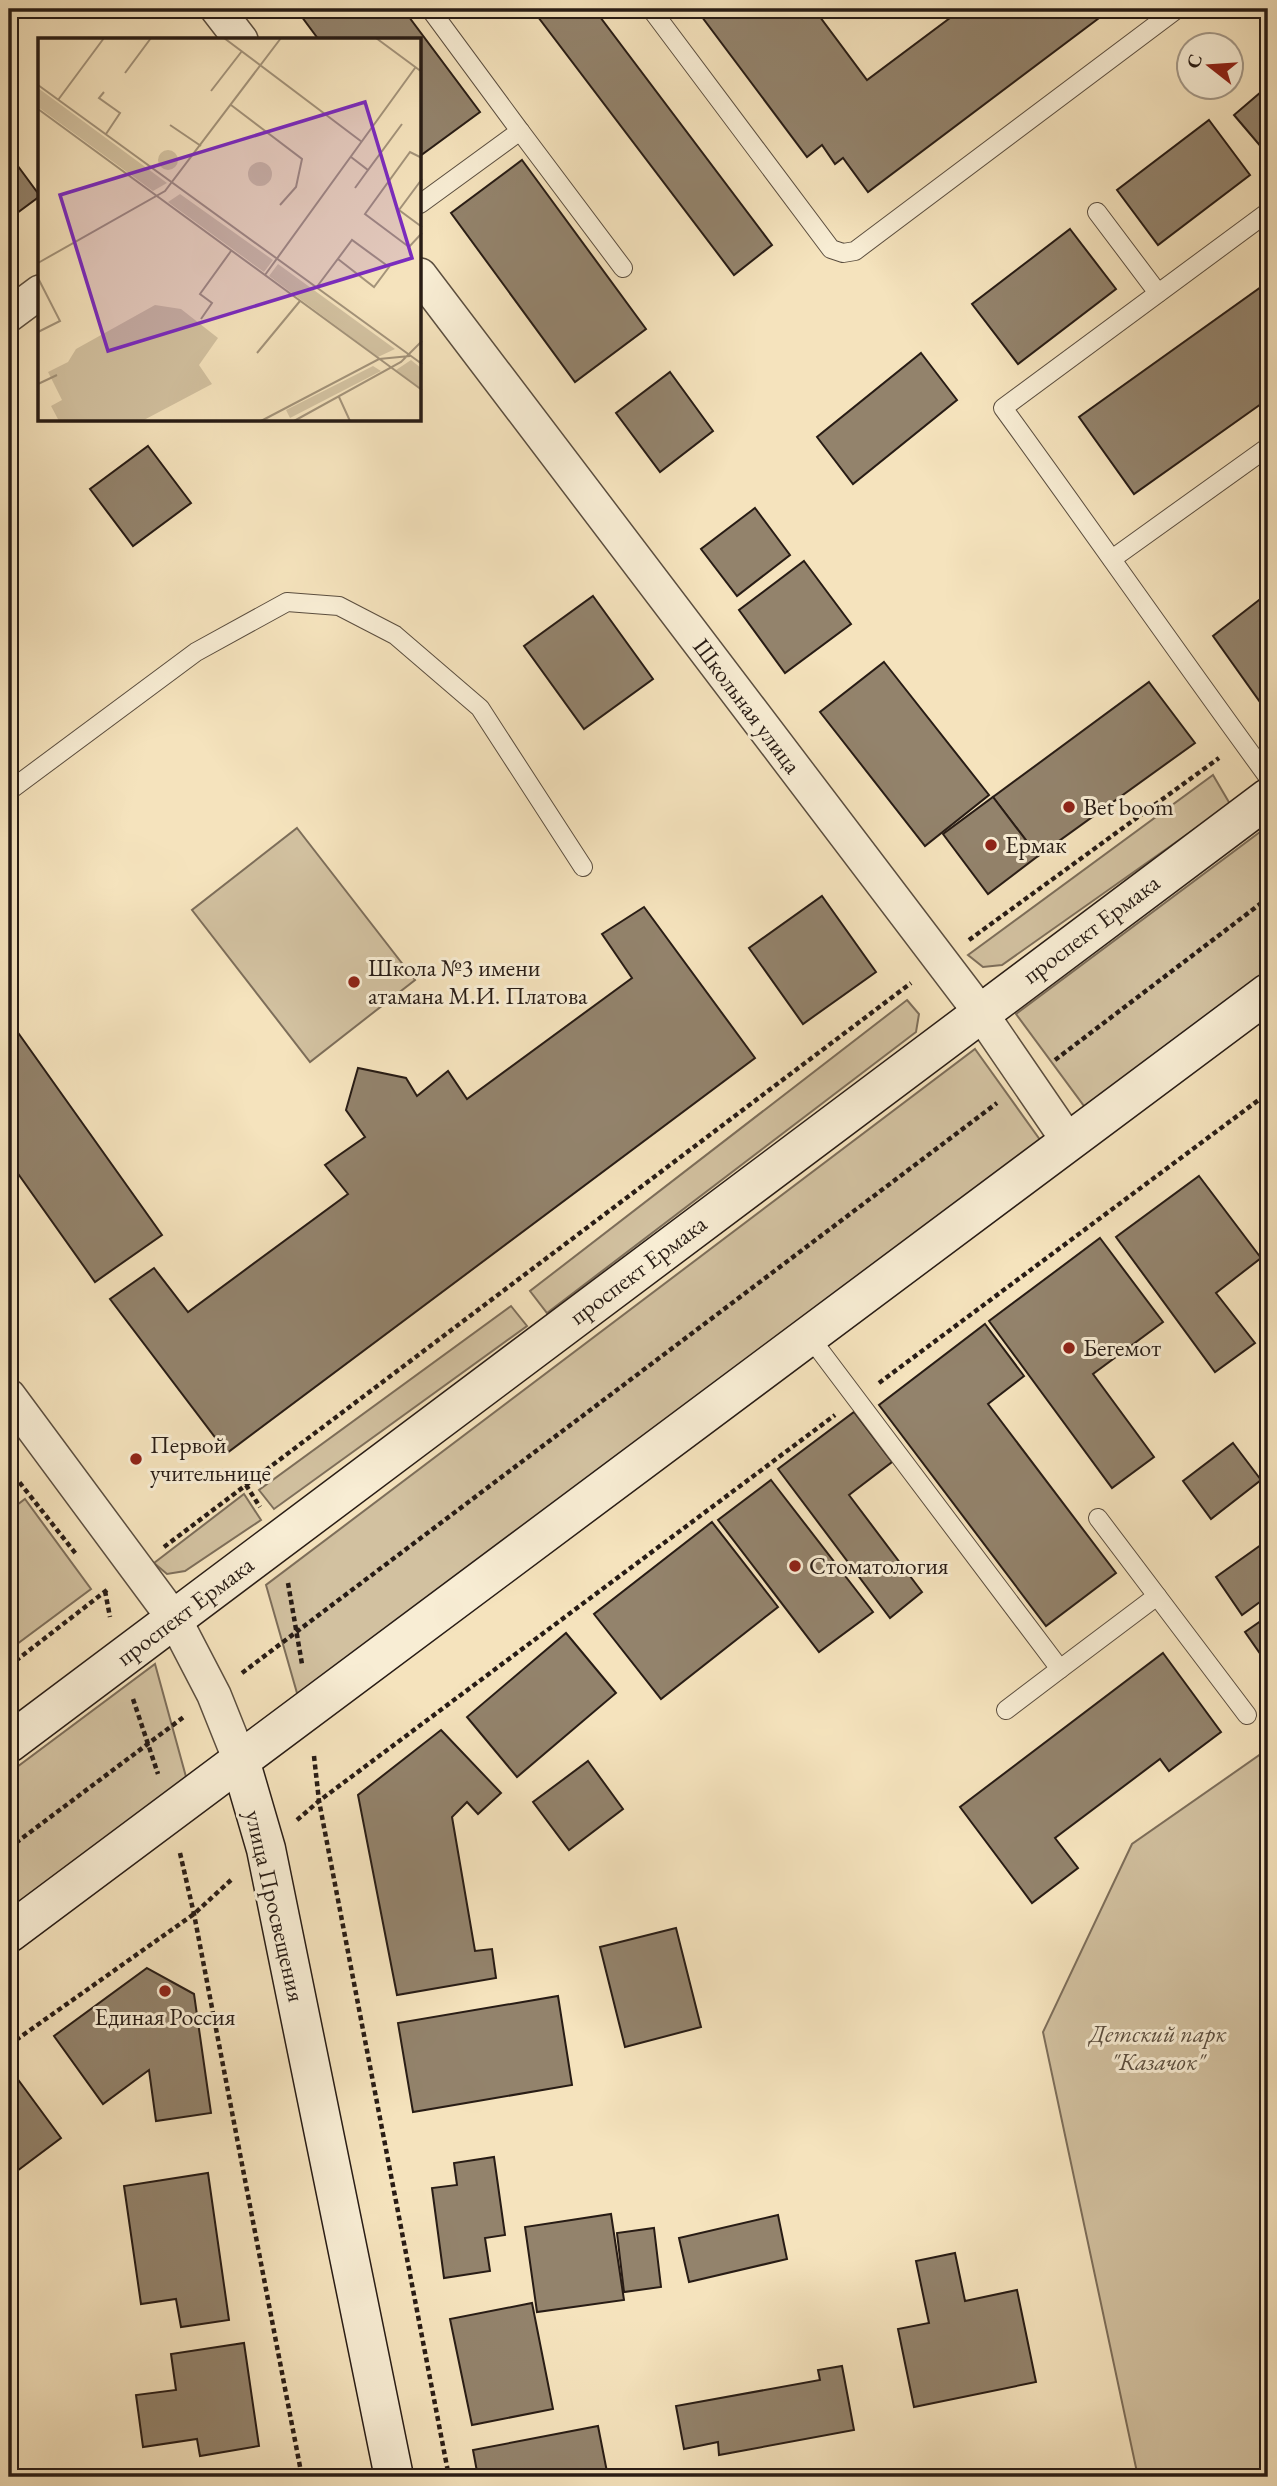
<svg xmlns="http://www.w3.org/2000/svg" width="1277" height="2486" viewBox="0 0 1277 2486" font-family="'EB Garamond',serif">
	<style>
		.green { fill: #d2c1a0; stroke: #7d6e5a; stroke-width: 2 }
		.building { fill: #93836c; stroke: #281c15; stroke-width: 2 }
		.lines { fill: none; stroke-linecap: round; stroke-linejoin: round }
		.lane-casing { stroke: #5b4e3f; stroke-width: 20 }
		.street-casing { stroke: #5b4e3f; stroke-width: 36 }
		.secondary-casing { stroke: #281c15; stroke-width: 41 }
		.path { stroke: #281c15; stroke-width: 4.5; stroke-dasharray: 5 3.5; stroke-linecap: butt }
		.lane { stroke: #f8edd4; stroke-width: 18 }
		.street { stroke: #f8edd4; stroke-width: 33 }
		.secondary { stroke: #f8edd4; stroke-width: 38 }
		.poi-dot { fill: #8f2418; stroke: #f8edd4; stroke-width: 2.5 }
		.labels { text-anchor: middle; stroke-width: 6; stroke-linejoin: round; paint-order: stroke }
		.street-label { font-size: 24px; fill: #281c15; stroke: #f8edd4 }
		.poi-label { font-size: 24px; fill: #281c15; stroke: #f8edd4; text-anchor: start }
		.park-label { font-size: 24px; font-style: italic; fill: #5b4e3f; stroke: #f8edd4 }
		.inset-road { fill: none; stroke: #a3937a; stroke-width: 2 }
		.view { fill: #7b2cbf; fill-opacity: 0.15; stroke: #7b2cbf; stroke-width: 3.5 }
		.inset-edge { fill: none; stroke: #281c15; stroke-width: 3.5 }
	</style>
	<rect width="100%" height="100%" fill="#f5e3bd"/>
	<filter id="stains"><feTurbulence type="fractalNoise" baseFrequency=".00286" numOctaves="4"/><feColorMatrix values="0 0 0 0 .2 0 0 0 0 .09 0 0 0 0 .02 0 0 0 .5 -.17"/></filter>
	<radialGradient id="worn" r=".72"><stop offset=".6" stop-color="#630" stop-opacity="0"/><stop offset="1" stop-color="#630" stop-opacity=".3"/></radialGradient>
	<g class="green">
		<polygon points="1213,775 1230,804 1002,965 983,967 968,955"/>
		<polygon points="1268,826 1268,976 1087,1110 1016,1014"/>
		<polygon points="297,828 415,980 310,1062 192,910"/>
		<polygon points="907,1000 919,1014 916,1032 547,1313 530,1291"/>
		<polygon points="975,1049 1043,1144 299,1700 266,1585"/>
		<polygon points="511,1306 527,1326 274,1509 259,1490"/>
		<polygon points="244,1494 261,1520 185,1571 167,1574 154,1563"/>
		<polygon points="25,1499 91,1589 9,1650 9,1511"/>
		<polygon points="155,1664 188,1784 9,1918 9,1773"/>
		<polygon points="1268,1749 1268,2477 1138,2477 1043,2032 1132,1844"/>
	</g>
	<g class="building">
		<polygon points="296,9 403,9 480,112 420,156 420,40 319,40"/>
		<polygon points="532,9 594,9 772,245 734,275"/>
		<polygon points="696,9 814,9 867,80 962,9 1111,9 868,192 843,158 835,164 822,145 807,157"/>
		<polygon points="1268,86 1268,155 1234,115"/>
		<polygon points="1209,120 1250,175 1158,245 1117,190"/>
		<polygon points="9,154 40,196 9,219"/>
		<polygon points="522,160 646,329 575,382 451,213"/>
		<polygon points="1070,229 1116,289 1018,364 972,304"/>
		<polygon points="1268,282 1268,399 1134,494 1079,417"/>
		<polygon points="921,353 957,400 853,484 817,437"/>
		<polygon points="670,372 713,431 660,472 616,413"/>
		<polygon points="148,446 191,503 133,546 90,489"/>
		<polygon points="755,508 790,555 737,596 701,549"/>
		<polygon points="804,561 851,624 785,673 739,610"/>
		<polygon points="1268,593 1268,696 1260,702 1213,636"/>
		<polygon points="593,596 653,679 584,729 524,646"/>
		<polygon points="884,662 989,795 925,846 820,712"/>
		<polygon points="1149,682 1195,743 1038,856 993,797"/>
		<polygon points="993,797 1038,856 988,894 943,834"/>
		<polygon points="822,896 876,972 803,1024 749,948"/>
		<polygon points="644,907 755,1058 227,1453 110,1299 154,1268 188,1312 348,1194 325,1165 365,1137 346,1110 358,1068 406,1078 417,1096 448,1071 467,1099 632,978 602,934"/>
		<polygon points="9,1020 162,1235 95,1282 9,1161"/>
		<polygon points="1199,1176 1261,1258 1216,1293 1255,1343 1215,1372 1116,1237"/>
		<polygon points="1100,1238 1163,1322 1093,1374 1154,1457 1112,1488 989,1321"/>
		<polygon points="985,1324 1024,1376 988,1404 1116,1573 1046,1626 879,1405"/>
		<polygon points="854,1412 892,1462 849,1495 922,1592 890,1618 778,1469"/>
		<polygon points="1233,1443 1261,1480 1211,1519 1183,1481"/>
		<polygon points="771,1480 873,1612 819,1652 718,1520"/>
		<polygon points="712,1522 778,1607 661,1699 594,1614"/>
		<polygon points="1268,1540 1268,1596 1242,1615 1216,1577"/>
		<polygon points="1268,1616 1268,1665 1245,1632"/>
		<polygon points="566,1633 616,1693 517,1777 467,1717"/>
		<polygon points="1163,1653 1221,1732 1169,1771 1160,1759 1055,1838 1078,1868 1032,1903 960,1807"/>
		<polygon points="441,1730 501,1793 478,1814 467,1802 452,1817 475,1951 492,1949 496,1978 397,1995 358,1795"/>
		<polygon points="588,1761 623,1809 569,1850 533,1802"/>
		<polygon points="676,1928 701,2027 625,2047 600,1947"/>
		<polygon points="147,1968 194,1994 211,2113 156,2121 149,2070 103,2104 54,2036"/>
		<polygon points="558,1996 572,2085 413,2112 398,2023"/>
		<polygon points="11,2070 61,2138 9,2177 9,2072"/>
		<polygon points="494,2157 505,2235 485,2238 490,2271 444,2278 432,2188 457,2185 454,2163"/>
		<polygon points="208,2173 229,2320 181,2327 176,2299 141,2304 124,2186"/>
		<polygon points="611,2214 624,2300 537,2312 525,2227"/>
		<polygon points="778,2215 787,2259 689,2282 679,2238"/>
		<polygon points="654,2228 661,2287 624,2292 617,2233"/>
		<polygon points="955,2253 965,2301 1017,2290 1036,2382 914,2407 898,2329 929,2323 916,2261"/>
		<polygon points="532,2303 553,2409 472,2425 450,2319"/>
		<polygon points="244,2343 259,2446 200,2456 197,2439 143,2447 136,2395 176,2390 171,2354"/>
		<polygon points="842,2366 854,2430 719,2455 718,2442 684,2449 676,2406 820,2380 818,2370"/>
		<polygon points="598,2426 608,2477 478,2477 473,2450"/>
		<polygon points="275,2471 277,2477 248,2477"/>
	</g>
	<g class="lines">
		<g class="lane-casing">
			<g id="lane">
				<polyline points="651,9 831,249 843,253 855,251 1177,9"/>
				<polyline points="520,131 623,268"/>
				<polyline points="420,204 520,131 430,9"/>
				<polyline points="1097,212 1158,293"/>
				<path d="M 1268,212 L 1003,408 C 1092,530 1178,654 1268,777"/>
				<polyline points="1112,559 1268,447"/>
				<polyline points="9,791 196,652 287,602 339,606 395,635 480,708 583,867"/>
				<polyline points="809,1336 1060,1669 1157,1596 1247,1715"/>
				<polyline points="1098,1518 1157,1596"/>
				<polyline points="1006,1710 1060,1669"/>
			</g>
		</g>
		<g class="street-casing">
			<g id="street">
				<polyline points="217,9 241,40"/>
				<polyline points="420,275 980,1012 1069,1142"/>
				<polyline points="9,315 40,292"/>
				<polyline points="9,1396 175,1620 214,1695 240,1760"/>
			</g>
		</g>
		<g class="secondary-casing">
			<g id="secondary">
				<polyline points="9,1743 1268,798"/>
				<polyline points="240,1760 266,1849 394,2477"/>
				<polyline points="9,1933 1268,993"/>
			</g>
		</g>
		<g class="path">
			<polyline points="969,940 1219,758"/>
			<polyline points="1055,1060 1268,898"/>
			<polyline points="879,1383 1268,1093"/>
			<polyline points="9,1469 76,1554"/>
			<polyline points="246,1485 260,1507"/>
			<polyline points="164,1547 911,983"/>
			<polyline points="288,1583 302,1664"/>
			<polyline points="105,1591 110,1617"/>
			<polyline points="9,1666 107,1590"/>
			<polyline points="242,1673 997,1103"/>
			<polyline points="133,1699 158,1774"/>
			<polyline points="314,1756 319,1801 449,2477"/>
			<polyline points="297,1820 319,1801 835,1415"/>
			<polyline points="9,1848 185,1716"/>
			<polyline points="180,1853 194,1914 302,2477"/>
			<polyline points="9,2045 194,1914 231,1880"/>
		</g>
		<use href="#lane" class="lane"/>
		<use href="#street" class="street"/>
		<use href="#secondary" class="secondary"/>
	</g>
	<g class="poi-dot">
		<circle cx="1069" cy="807" r="7"/>
		<circle cx="991" cy="845" r="7"/>
		<circle cx="354" cy="982" r="7"/>
		<circle cx="1069" cy="1348" r="7"/>
		<circle cx="136" cy="1459" r="7"/>
		<circle cx="795" cy="1566" r="7"/>
		<circle cx="165" cy="1991" r="7"/>
	</g>
	<g class="labels">
		<g class="street-label">
			<text transform="translate(747 706) rotate(53)" y="8">Школьная улица</text>
			<text transform="translate(1091 929) rotate(-37)" y="8">проспект Ермака</text>
			<text transform="translate(638 1270) rotate(-37)" y="8">проспект Ермака</text>
			<text transform="translate(185 1611) rotate(-37)" y="8">проспект Ермака</text>
			<text transform="translate(275 1906) rotate(77)" y="8">улица Просвещения</text>
		</g>
		<g class="poi-label">
			<text x="1083" y="815">Bet boom</text>
			<text x="1005" y="853">Ермак</text>
			<text x="368" y="976">Школа №3 имени<tspan x="368" dy="28">атамана М.И. Платова</tspan></text>
			<text x="1083" y="1356">Бегемот</text>
			<text x="150" y="1453">Первой<tspan x="150" dy="28">учительнице</tspan></text>
			<text x="809" y="1574">Стоматология</text>
			<text x="165" y="2025" text-anchor="middle">Единая Россия</text>
		</g>
		<g class="park-label">
			<text x="1158" y="2042">Детский парк<tspan x="1158" dy="28">"Казачок"</tspan></text>
		</g>
	</g>
	<g transform="translate(38 38)">
		<rect width="383" height="383" fill="#f5e3bd"/>
		<path d="M 0,50 L 129,145 L 115,153 L 0,69 ZM120 122a10 10 0 1 1 20 0a10 10 0 1 1-20 0ZM210 136a12 12 0 1 1 24 0a12 12 0 1 1-24 0ZM 142,156 L 235,222 L 226,234 L 130,164 ZM 240,226 L 357,311 L 340,319 L 231,238 ZM 117,267 L 143,271 L 180,300 L 161,327 L 174,346 L 104,383 L 21,383 L 13,368 L 24,362 L 10,334 L 30,324 L 38,311 ZM 373,322 L 383,330 L 383,351 L 358,332 ZM 335,328 L 343,333 L 252,380 L 248,372 Z" fill="#d2c1a0"/>
		<path class="inset-road" d="M 186,0 L 324,104M 338,0 L 384,34M 87,35 L 113,0M 0,47 L 384,326M 173,53 L 204,13M 66,54 L 61,60 L 82,75 L 68,96M 20,62 L 66,0M 193,67 L 264,121 L 258,149 L 242,167M 0,71 L 384,352M 132,87 L 163,108M 313,119 L 330,132 L 364,86M 384,120 L 372,114 L 327,176 L 371,209 L 384,195M 384,141 L 361,172 L 384,189M 317,150 L 330,132M 0,225 L 127,153 L 243,0M 227,237 L 377,30M 0,240 L 22,283 L 0,294M 278,250 L 314,202 L 351,229 L 336,249 L 300,221M 163,281 L 174,265 L 162,256 L 193,213M 219,315 L 262,263M 0,346 L 19,337M 301,359 L 312,383M 223,383 L 341,321 L 372,318M 256,383 L 363,324 L 384,303"/>
		<path class="view" d="M 327,64 L 374,220 L 70,313 L 22,157 Z"/>
		<rect width="383" height="383" class="inset-edge"/>
	</g>
	<rect width="1277" height="2486" fill="none" stroke="#f5e3bd" stroke-width="35"/>
	<rect x="10" y="10" width="1256" height="2465" fill="none" stroke="#281c15" stroke-width="3.5"/>
	<rect x="18" y="18" width="1242" height="2451" fill="none" stroke="#281c15" stroke-width="2"/>
	<g transform="translate(1210 66) rotate(287)"><circle r="33" fill="#f8edd4" stroke="#a59988" stroke-width="2"/>
	<path d="M0-5L12 26L0 18L-12 26Z" fill="#8f2418"/>
	<text y="-10" font-size="19" font-weight="bold" text-anchor="middle" fill="#281c15">С</text>
	</g>
	<rect width="100%" height="100%" filter="url(#stains)"/>
	<rect width="100%" height="100%" fill="url(#worn)"/>
</svg>
